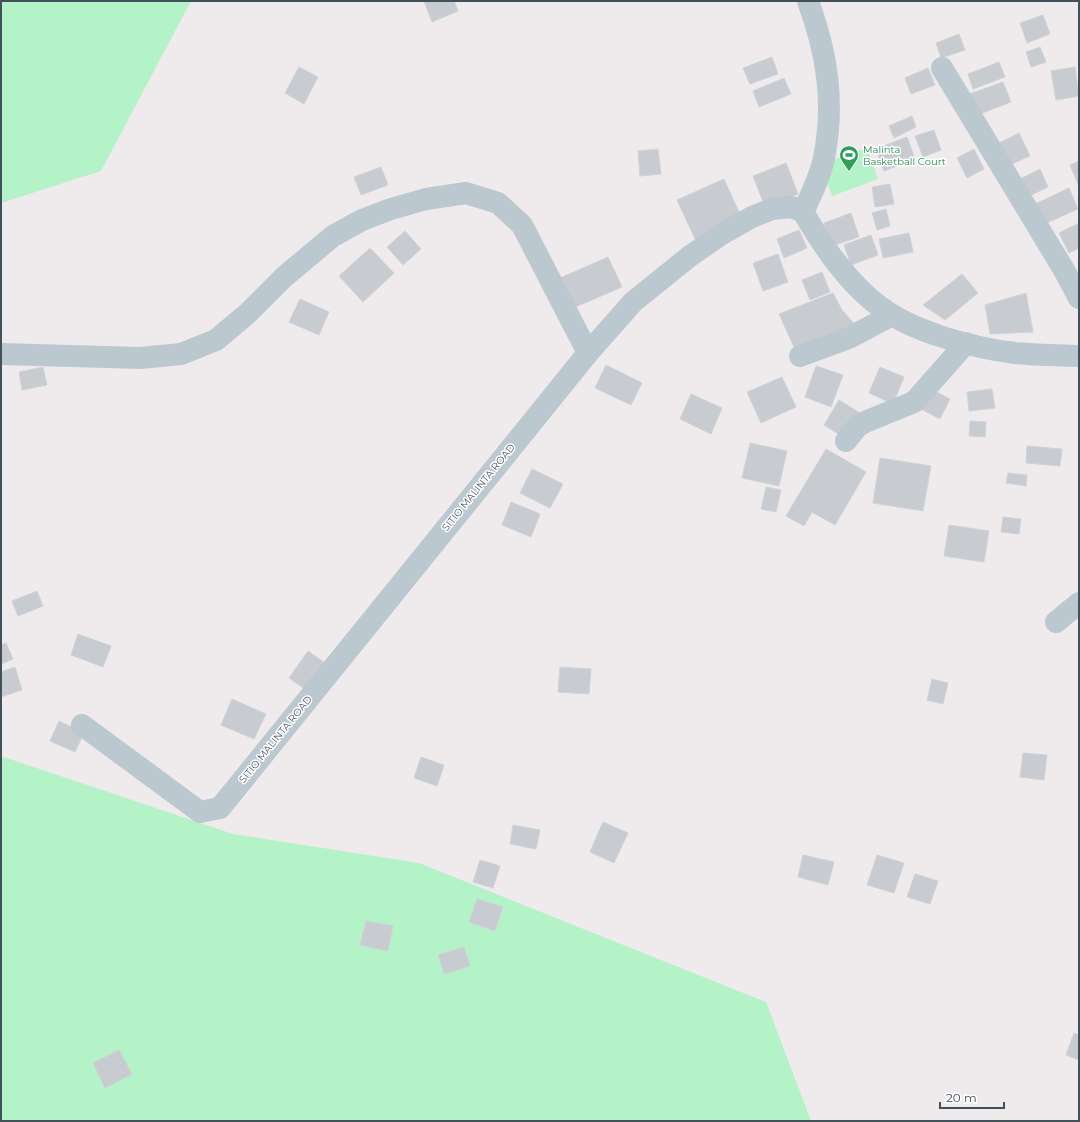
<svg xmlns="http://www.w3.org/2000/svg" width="1080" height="1122" viewBox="0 0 1080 1122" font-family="Montserrat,sans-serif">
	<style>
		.green { fill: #b4f2c8 }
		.building { fill: #c8ccd1; stroke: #cfd2d8 }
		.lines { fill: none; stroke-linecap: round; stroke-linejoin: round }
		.minor { stroke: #bbc8d0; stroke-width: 22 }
		.labels { text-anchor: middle; stroke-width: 3; stroke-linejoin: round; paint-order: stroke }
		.leisure-label { font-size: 10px; fill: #27864d; stroke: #fff; text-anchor: start }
		.street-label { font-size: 10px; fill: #43515b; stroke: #fff }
	</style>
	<rect width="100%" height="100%" fill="#efebec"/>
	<g class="green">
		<polygon points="1,1 191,1 101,171 1,203"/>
		<polygon points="867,148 878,179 832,196 821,164"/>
		<polygon points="1,756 233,834 419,863 766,1002 811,1121 1,1121"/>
	</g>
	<g class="building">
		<polygon points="424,1 454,1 458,11 432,22"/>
		<polygon points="1043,15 1050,34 1027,43 1020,23"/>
		<polygon points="959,34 965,50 941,58 936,43"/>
		<polygon points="1040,47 1046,62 1031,67 1026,52"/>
		<polygon points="772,57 778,74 750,84 743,68"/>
		<polygon points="999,62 1005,77 973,89 968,74"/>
		<polygon points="299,67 318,77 304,104 285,93"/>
		<polygon points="1075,67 1079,96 1056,100 1051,71"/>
		<polygon points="928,68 935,85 911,94 905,78"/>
		<polygon points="784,78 791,94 759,107 753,91"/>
		<polygon points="1003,82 1011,102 975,116 967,95"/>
		<polygon points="912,116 916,127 894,138 889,126"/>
		<polygon points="934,130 941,150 923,157 915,136"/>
		<polygon points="1019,133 1030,156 1003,168 993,146"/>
		<polygon points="907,137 915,159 884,171 876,149"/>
		<polygon points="658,149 661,174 640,176 638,151"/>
		<polygon points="974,149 984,169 967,178 957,158"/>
		<polygon points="1079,161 1079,186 1070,165"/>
		<polygon points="786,163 798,194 765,207 753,176"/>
		<polygon points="381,167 388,185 361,195 354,177"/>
		<polygon points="1040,169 1048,187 1023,199 1014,182"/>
		<polygon points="724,179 743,221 697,243 677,200"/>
		<polygon points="890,184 894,204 875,207 872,187"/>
		<polygon points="1069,188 1078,209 1040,226 1031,206"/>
		<polygon points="886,209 890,226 877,230 872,213"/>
		<polygon points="851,213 859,237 832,246 824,223"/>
		<polygon points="1079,223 1079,248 1069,253 1059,233"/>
		<polygon points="799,230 807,248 784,258 777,239"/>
		<polygon points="405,231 421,249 403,265 387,247"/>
		<polygon points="909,233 913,252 883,258 879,239"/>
		<polygon points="871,235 878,255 851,265 844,245"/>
		<polygon points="370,248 394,273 363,302 339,276"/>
		<polygon points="778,254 788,282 763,291 753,263"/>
		<polygon points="608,257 622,287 573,308 560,278"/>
		<polygon points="822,272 830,292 810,300 802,280"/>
		<polygon points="962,274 978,293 945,320 923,305"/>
		<polygon points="833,293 842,310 860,330 795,349 779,314"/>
		<polygon points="1026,293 1033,332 990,334 985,305"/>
		<polygon points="300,299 329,312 319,335 289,322"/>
		<polygon points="606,365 642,383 631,405 595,388"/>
		<polygon points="816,366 843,375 831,407 805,397"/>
		<polygon points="43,367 47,385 22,390 19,372"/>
		<polygon points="880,367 904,377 893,404 869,393"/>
		<polygon points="782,377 796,407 761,423 747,392"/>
		<polygon points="931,389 950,399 940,419 921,409"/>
		<polygon points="992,389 995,408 969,411 967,392"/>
		<polygon points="691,394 722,408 711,434 680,419"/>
		<polygon points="839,400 860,413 845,438 824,425"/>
		<polygon points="970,421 986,422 985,437 969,436"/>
		<polygon points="750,443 787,451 779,486 742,478"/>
		<polygon points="1027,446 1062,449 1060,466 1026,463"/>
		<polygon points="826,449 866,472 835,525 812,512 804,526 786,516"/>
		<polygon points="880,458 931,466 923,511 873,503"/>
		<polygon points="532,469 563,484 550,508 520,493"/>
		<polygon points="1008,473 1027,475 1026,486 1006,483"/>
		<polygon points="766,487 781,490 776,512 761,509"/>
		<polygon points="511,502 540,514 531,537 502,525"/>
		<polygon points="1003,517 1021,519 1019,534 1001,532"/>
		<polygon points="949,525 989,531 984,562 944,556"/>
		<polygon points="37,591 43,606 18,616 12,601"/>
		<polygon points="78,634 111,646 103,667 71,655"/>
		<polygon points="6,643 13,659 1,664 1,645"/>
		<polygon points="308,651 325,663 306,690 289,678"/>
		<polygon points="15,667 22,690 1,697 1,672"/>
		<polygon points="560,667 591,669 589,694 558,692"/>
		<polygon points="932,679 948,683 943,704 927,700"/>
		<polygon points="232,699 266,714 254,739 221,725"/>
		<polygon points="59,721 84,733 75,752 50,741"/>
		<polygon points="1023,753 1047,755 1044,780 1020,777"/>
		<polygon points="421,757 444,765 437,786 414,778"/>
		<polygon points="603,822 628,833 614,863 590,852"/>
		<polygon points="513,825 540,830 536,849 510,844"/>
		<polygon points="803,855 834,862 828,885 798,877"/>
		<polygon points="877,855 904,863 894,893 867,885"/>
		<polygon points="480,860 500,866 493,888 473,882"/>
		<polygon points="915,874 938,881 930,904 907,897"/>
		<polygon points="477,899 503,907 495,931 469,922"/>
		<polygon points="366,921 393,926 388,951 360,945"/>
		<polygon points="464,947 470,966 444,974 438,955"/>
		<polygon points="1074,1033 1079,1035 1079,1060 1066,1055"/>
		<polygon points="119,1050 132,1074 105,1088 93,1063"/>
	</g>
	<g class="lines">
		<g class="minor">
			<polyline points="942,68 1064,270 1079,298"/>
			<path d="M 803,212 C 811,195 820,177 824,158 C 835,102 827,53 808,1"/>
			<polyline points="1,354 140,358 181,354 216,340 247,314 284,277 333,236 362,220 391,209 426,199 466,193 498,203 522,225 588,353"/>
			<polyline points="800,356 849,338 892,315"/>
			<polyline points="846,441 857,427 865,422 914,402 966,343"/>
			<polyline points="1056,622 1079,603"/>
			<path d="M 82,725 L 200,812 L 220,808 L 588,353 L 633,302 L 690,256 L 722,234 L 752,217 L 772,209 L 792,207 L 803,212 C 823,246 847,282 879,306 C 912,332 974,348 1015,353 C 1036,355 1058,355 1079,356"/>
		</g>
	</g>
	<defs>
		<g id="stadium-pin" transform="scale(1)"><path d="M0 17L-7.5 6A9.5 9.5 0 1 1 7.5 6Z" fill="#2e9e5b" stroke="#fff"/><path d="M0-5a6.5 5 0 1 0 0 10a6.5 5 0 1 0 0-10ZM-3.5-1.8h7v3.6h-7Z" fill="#fff"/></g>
	</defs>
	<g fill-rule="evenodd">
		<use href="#stadium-pin" x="849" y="155"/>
	</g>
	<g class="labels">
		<g class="leisure-label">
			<text x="863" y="153">Malinta<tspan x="863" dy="12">Basketball Court</tspan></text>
		</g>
		<g class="street-label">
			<text transform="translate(478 487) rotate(-51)" y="4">SITIO MALINTA ROAD</text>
			<text transform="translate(275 739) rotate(-51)" y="4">SITIO MALINTA ROAD</text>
		</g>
	</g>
	<rect width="1080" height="1122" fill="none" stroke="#43515b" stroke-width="4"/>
	<path d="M940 1102v6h64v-6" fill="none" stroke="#43515b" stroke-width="2"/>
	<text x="946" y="1102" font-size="12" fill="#43515b" stroke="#ffffff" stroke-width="3" paint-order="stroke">20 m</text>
</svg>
